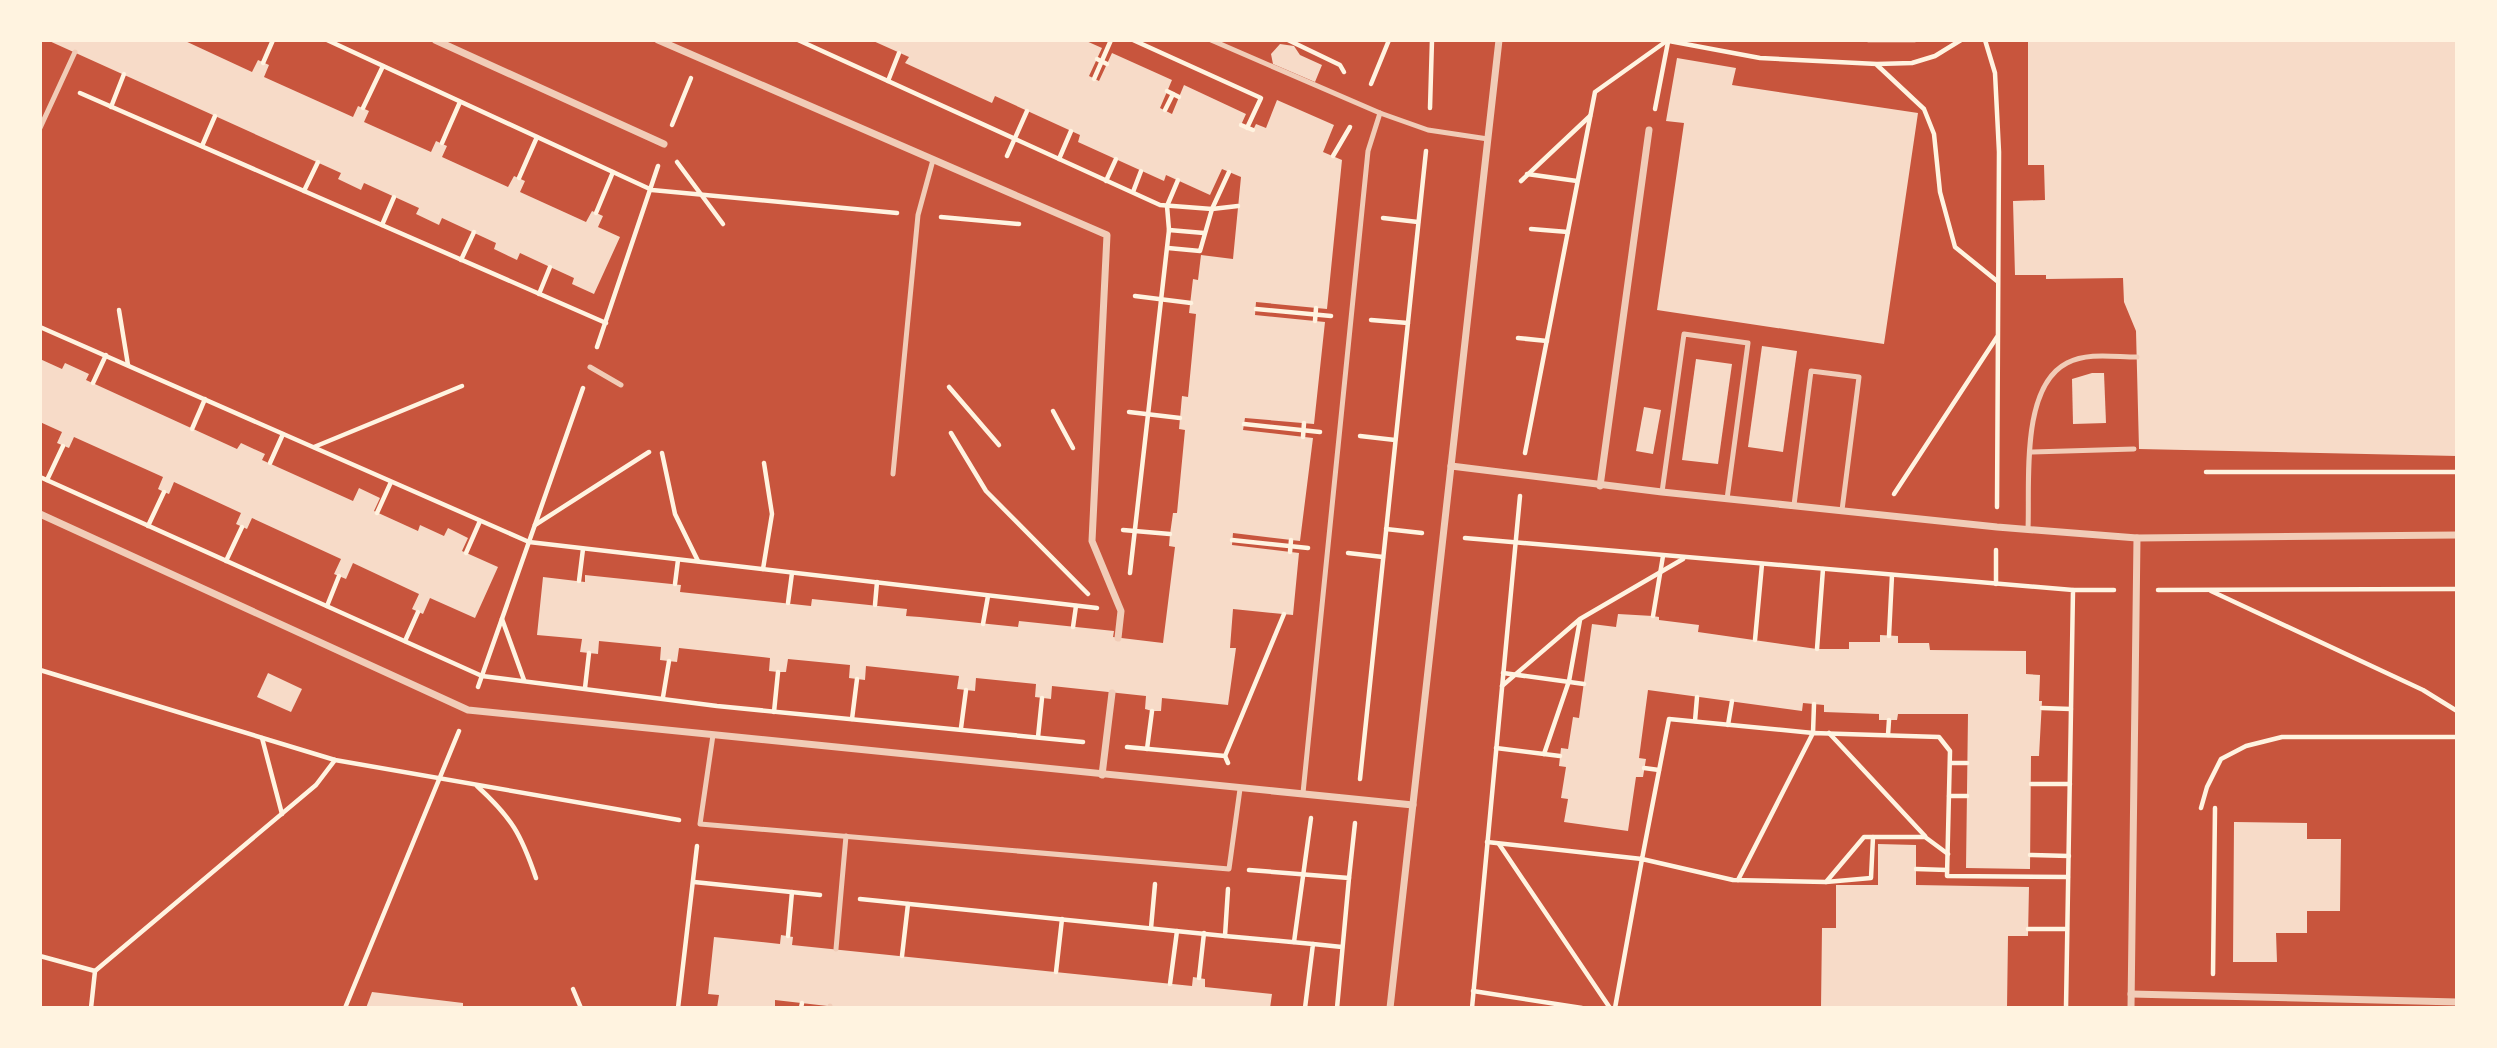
<svg xmlns="http://www.w3.org/2000/svg" width="2497" height="1048" viewBox="0 0 2497 1048" font-family="Overpass,sans-serif">
	<style>
		.building { fill: #f7dbc8 }
		.lines { fill: none; stroke-linecap: round; stroke-linejoin: round }
		.path { stroke: #fff3e0; stroke-width: 4.5 }
		.service { stroke: #f1ccb7; stroke-width: 5 }
		.minor { stroke: #f1ccb7; stroke-width: 7 }
	</style>
	<rect width="100%" height="100%" fill="#c8553d"/>
	<g class="building">
		<polygon points="47,40 183,40 252,72 258,60 269,65 264,77 353,117 358,106 369,111 364,122 431,152 436,141 447,146 442,157 508,187 514,176 525,181 520,192 586,222 592,211 603,216 598,227 620,237 594,294 572,284 574,278 550,267 520,253 517,260 494,249 496,243 442,218 439,225 416,214 419,208 364,183 361,190 338,179 341,173"/>
		<polygon points="871,40 1084,40 1102,48 1089,76 1099,81 1112,53 1172,80 1160,108 1172,114 1184,85 1246,114 1241,125 1253,130 1256,124 1266,128 1277,100 1334,125 1323,152 1342,160 1327,309 1256,302 1255,315 1325,322 1314,424 1245,418 1243,430 1313,438 1300,541 1233,533 1232,545 1299,553 1293,615 1233,609 1230,648 1236,648 1228,705 1162,698 1161,711 1152,711 1145,709 1146,696 1052,686 1051,699 1035,697 1036,684 976,678 975,691 957,689 959,676 866,666 865,680 849,678 850,665 788,659 786,672 778,672 769,671 770,658 679,648 677,662 660,660 661,647 599,641 598,654 580,652 582,639 537,635 543,577 585,582 585,575 681,585 680,592 811,606 812,599 907,609 906,616 920,617 1018,627 1019,621 1114,631 1113,637 1163,643 1175,547 1169,546 1170,534 1173,513 1177,513 1185,430 1179,429 1182,396 1188,397 1196,314 1189,313 1193,279 1198,280 1201,255 1233,259 1241,177 1222,169 1210,195 1166,175 1164,181 1078,142 1080,135 995,96 992,103 905,63 909,57"/>
		<polygon points="2028,40 2457,40 2457,456 2139,449 2136,331 2124,302 2123,278 2046,279 2046,275 2015,275 2013,201 2045,200 2044,165 2028,165"/>
		<polygon points="1280,44 1294,46 1300,55 1322,65 1315,82 1273,64 1271,54"/>
		<polygon points="1677,58 1736,68 1732,85 1918,113 1884,344 1657,310 1684,123 1666,121"/>
		<polygon points="1762,346 1797,351 1783,452 1748,447"/>
		<polygon points="40,359 62,369 65,363 89,374 86,380 237,449 241,443 265,454 262,460 353,501 359,488 380,498 374,511 418,531 420,525 444,536 448,528 468,538 462,551 498,567 475,618 430,598 423,614 412,609 419,594 353,563 346,579 334,574 341,559 252,518 247,529 236,524 241,513 174,482 169,494 164,492 158,489 163,477 74,437 69,448 57,443 62,432 40,422"/>
		<polygon points="1696,359 1732,364 1718,464 1682,460"/>
		<polygon points="2092,373 2104,373 2106,423 2073,424 2072,379"/>
		<polygon points="1644,407 1661,410 1653,454 1636,451"/>
		<polygon points="1618,614 1653,616 1659,617 1659,620 1699,625 1698,632 1817,649 1849,649 1849,642 1880,642 1880,635 1898,636 1898,643 1929,643 1930,650 2026,651 2026,674 2040,675 2039,701 2042,701 2039,756 2031,756 2030,869 1966,868 1968,714 1898,714 1897,720 1879,720 1879,714 1824,712 1824,705 1803,703 1802,711 1648,690 1639,758 1646,759 1643,777 1636,777 1628,831 1564,822 1568,799 1561,798 1566,767 1559,766 1561,748 1568,749 1573,717 1579,718 1592,624 1616,627"/>
		<polygon points="268,673 302,689 291,712 257,697"/>
		<polygon points="2234,822 2307,823 2307,839 2341,839 2340,911 2307,911 2307,933 2276,933 2277,962 2233,962"/>
		<polygon points="1878,844 1916,845 1916,885 2029,887 2028,936 2008,936 2007,1008 1821,1008 1822,928 1836,928 1836,885 1878,885"/>
		<polygon points="781,935 793,937 792,945 1192,986 1193,977 1205,979 1205,987 1272,994 1270,1008 845,1008 775,1000 775,1008 717,1008 719,995 708,994 714,937 780,944"/>
		<polygon points="372,992 463,1003 463,1008 366,1008"/>
	</g>
	<g class="lines">
		<g class="path">
			<polyline points="327,40 652,190 897,213"/>
			<polyline points="798,40 1160,205 1212,209 1238,206"/>
			<polyline points="1133,40 1261,98 1247,128"/>
			<polyline points="1288,40 1340,65 1344,72"/>
			<polyline points="1868,40 1915,40"/>
			<polyline points="1985,40 1995,73 1999,152 1997,507"/>
			<polyline points="1669,41 1760,58 1877,64 1912,63 1935,56 1961,40"/>
			<polyline points="1097,59 1107,64"/>
			<polyline points="263,63 273,40"/>
			<polyline points="1877,65 1924,109 1934,134 1940,192 1955,247 1997,281"/>
			<polyline points="1094,79 1111,40"/>
			<polyline points="888,81 899,53"/>
			<polyline points="1371,84 1389,40"/>
			<polyline points="1167,91 1179,97"/>
			<polyline points="80,93 606,323"/>
			<polyline points="111,107 124,74"/>
			<polyline points="363,108 383,66"/>
			<polyline points="1430,108 1432,40"/>
			<polyline points="1655,109 1668,42"/>
			<polyline points="1165,110 1173,94"/>
			<polyline points="672,125 691,78"/>
			<polyline points="1241,125 1253,130"/>
			<polyline points="442,143 460,102"/>
			<polyline points="202,146 215,116"/>
			<polyline points="1007,156 1027,111"/>
			<polyline points="1333,156 1350,127"/>
			<polyline points="1059,159 1071,131"/>
			<polyline points="677,162 723,224"/>
			<polyline points="1527,174 1577,181"/>
			<polyline points="519,178 537,137"/>
			<polyline points="1106,181 1116,159"/>
			<polyline points="1521,181 1590,116"/>
			<polyline points="304,191 318,162"/>
			<polyline points="1133,192 1141,171"/>
			<polyline points="596,213 613,172"/>
			<polyline points="941,217 1019,224"/>
			<polyline points="1383,218 1418,222"/>
			<polyline points="382,225 394,197"/>
			<polyline points="1531,229 1568,232"/>
			<polyline points="1169,230 1167,206 1178,180"/>
			<polyline points="1168,248 1200,251 1212,209 1229,172"/>
			<polyline points="461,260 474,232"/>
			<polyline points="539,294 550,267"/>
			<polyline points="1135,296 1191,303"/>
			<polyline points="1256,309 1331,316"/>
			<polyline points="119,310 128,365"/>
			<polyline points="1371,320 1408,323"/>
			<polyline points="1315,321 1316,308"/>
			<polyline points="40,327 529,542 1097,608"/>
			<polyline points="1518,338 1547,341"/>
			<polyline points="597,347 658,166"/>
			<polyline points="93,383 106,355"/>
			<polyline points="949,387 999,445"/>
			<polyline points="1053,411 1073,448"/>
			<polyline points="1129,412 1180,418"/>
			<polyline points="1244,424 1320,432"/>
			<polyline points="192,429 205,399"/>
			<polyline points="951,433 986,491 1088,594"/>
			<polyline points="1360,436 1395,440"/>
			<polyline points="1303,437 1304,423"/>
			<polyline points="314,447 462,386"/>
			<polyline points="662,453 675,514 698,561"/>
			<polyline points="1525,453 1595,92 1668,40"/>
			<polyline points="270,463 283,434"/>
			<polyline points="2206,472 2457,472"/>
			<polyline points="40,477 482,676 717,706 1083,742"/>
			<polyline points="47,480 63,446"/>
			<polyline points="1894,494 1997,337"/>
			<polyline points="377,513 391,482"/>
			<polyline points="535,525 649,452"/>
			<polyline points="148,526 164,492"/>
			<polyline points="1386,529 1422,533"/>
			<polyline points="1123,530 1170,534"/>
			<polyline points="1465,538 2073,590 2066,1008"/>
			<polyline points="1232,540 1308,548"/>
			<polyline points="1290,552 1291,540"/>
			<polyline points="466,553 480,521"/>
			<polyline points="1348,553 1383,557"/>
			<polyline points="226,561 242,527"/>
			<polyline points="763,569 772,514 764,463"/>
			<polyline points="1130,573 1169,230 1204,233"/>
			<polyline points="579,581 583,549"/>
			<polyline points="675,584 678,560"/>
			<polyline points="1996,584 1996,550"/>
			<polyline points="2073,590 2114,590"/>
			<polyline points="2158,590 2457,589"/>
			<polyline points="2211,591 2423,690 2457,711"/>
			<polyline points="788,603 792,573"/>
			<polyline points="875,605 877,582"/>
			<polyline points="327,606 339,576"/>
			<polyline points="1653,616 1663,556"/>
			<polyline points="502,619 524,680"/>
			<polyline points="983,624 988,596"/>
			<polyline points="1073,627 1076,606"/>
			<polyline points="1889,636 1892,575"/>
			<polyline points="1755,640 1762,564"/>
			<polyline points="405,641 418,612"/>
			<polyline points="1817,649 1823,569"/>
			<polyline points="40,670 335,760 679,820"/>
			<polyline points="1503,673 1584,684"/>
			<polyline points="1502,686 1580,619 1683,559"/>
			<polyline points="478,687 583,388"/>
			<polyline points="585,688 589,653"/>
			<polyline points="663,697 669,661"/>
			<polyline points="2042,708 2071,709"/>
			<polyline points="774,712 778,672"/>
			<polyline points="852,719 857,679"/>
			<polyline points="1695,721 1697,697"/>
			<polyline points="1728,725 1732,701"/>
			<polyline points="961,728 966,690"/>
			<polyline points="1829,733 1925,836"/>
			<polyline points="1888,735 1889,720"/>
			<polyline points="1038,737 1042,698"/>
			<polyline points="262,738 282,814"/>
			<polyline points="1127,747 1225,756 1228,763"/>
			<polyline points="1496,748 1560,756"/>
			<polyline points="1147,749 1152,711"/>
			<polyline points="1544,754 1569,681 1580,620"/>
			<polyline points="1225,756 1284,614"/>
			<polyline points="1951,763 1967,763"/>
			<polyline points="1644,768 1659,770"/>
			<polyline points="1360,779 1426,151"/>
			<polyline points="2031,784 2070,784"/>
			<path d="M 477,786 C 512,818 521,834 536,878"/>
			<polyline points="1949,796 1967,796"/>
			<polyline points="2201,808 2207,787 2221,759 2246,746 2282,737 2457,737"/>
			<polyline points="1487,842 1642,859 1669,719 1813,733 1814,704"/>
			<polyline points="1499,844 1610,1008"/>
			<polyline points="2030,855 2069,856"/>
			<polyline points="1916,869 1947,870"/>
			<polyline points="1249,870 1349,878 1337,1008"/>
			<polyline points="1349,878 1355,823"/>
			<polyline points="1738,880 1813,733 1939,737 1950,751 1947,876 2068,877"/>
			<polyline points="694,882 820,895"/>
			<polyline points="1826,882 1871,878 1873,837"/>
			<polyline points="1228,889 1225,936 1313,944 1305,1008"/>
			<polyline points="860,899 1225,936"/>
			<polyline points="1151,928 1155,884"/>
			<polyline points="2028,929 2067,929"/>
			<polyline points="788,936 792,892"/>
			<polyline points="1294,942 1311,818"/>
			<polyline points="1313,944 1342,947"/>
			<polyline points="40,956 95,971 91,1008"/>
			<polyline points="902,956 908,904"/>
			<polyline points="95,971 316,785 335,760"/>
			<polyline points="1056,972 1062,919"/>
			<polyline points="2213,974 2215,808"/>
			<polyline points="1199,978 1204,933"/>
			<polyline points="1170,984 1177,931"/>
			<polyline points="573,989 581,1008"/>
			<polyline points="1473,991 1582,1008"/>
			<polyline points="345,1008 459,731"/>
			<polyline points="678,1008 697,846"/>
			<polyline points="801,1008 802,1003"/>
			<polyline points="1472,1008 1520,496"/>
			<polyline points="1615,1008 1642,859 1733,880 1826,882 1864,837 1925,837 1948,854"/>
		</g>
		<g class="service">
			<polyline points="1211,40 1380,113 1428,130 1488,139"/>
			<polyline points="40,128 75,52"/>
			<polyline points="590,367 621,385"/>
			<polyline points="2031,452 2134,449"/>
			<polyline points="893,474 918,215 933,160"/>
			<polyline points="1662,492 1684,334 1748,343 1727,499"/>
			<polyline points="1794,505 1811,371 1859,377 1842,510"/>
			<path d="M 2028,529 C 2030,483 2020,387 2067,363 C 2088,352 2114,357 2137,357"/>
			<polyline points="713,735 700,824 1229,869 1240,789"/>
			<polyline points="1303,793 1368,151 1380,113"/>
			<polyline points="836,949 846,836"/>
			<polyline points="830,1008 830,1006"/>
		</g>
		<g class="minor">
			<polyline points="435,40 664,144"/>
			<polyline points="658,40 1107,235 1092,541 1121,611 1118,638"/>
			<polyline points="1451,466 1662,492 1997,527 2137,538 2457,535"/>
			<polyline points="1600,486 1649,130"/>
			<polyline points="40,514 468,710 1413,805"/>
			<polyline points="1102,775 1112,693"/>
			<polyline points="2131,994 2457,1002"/>
			<polyline points="1390,1008 1499,40"/>
			<polyline points="2131,1008 2137,538"/>
		</g>
	</g>
	<rect width="2497" height="1048" fill="none" stroke="#fff3e0" stroke-width="84"/>
</svg>
